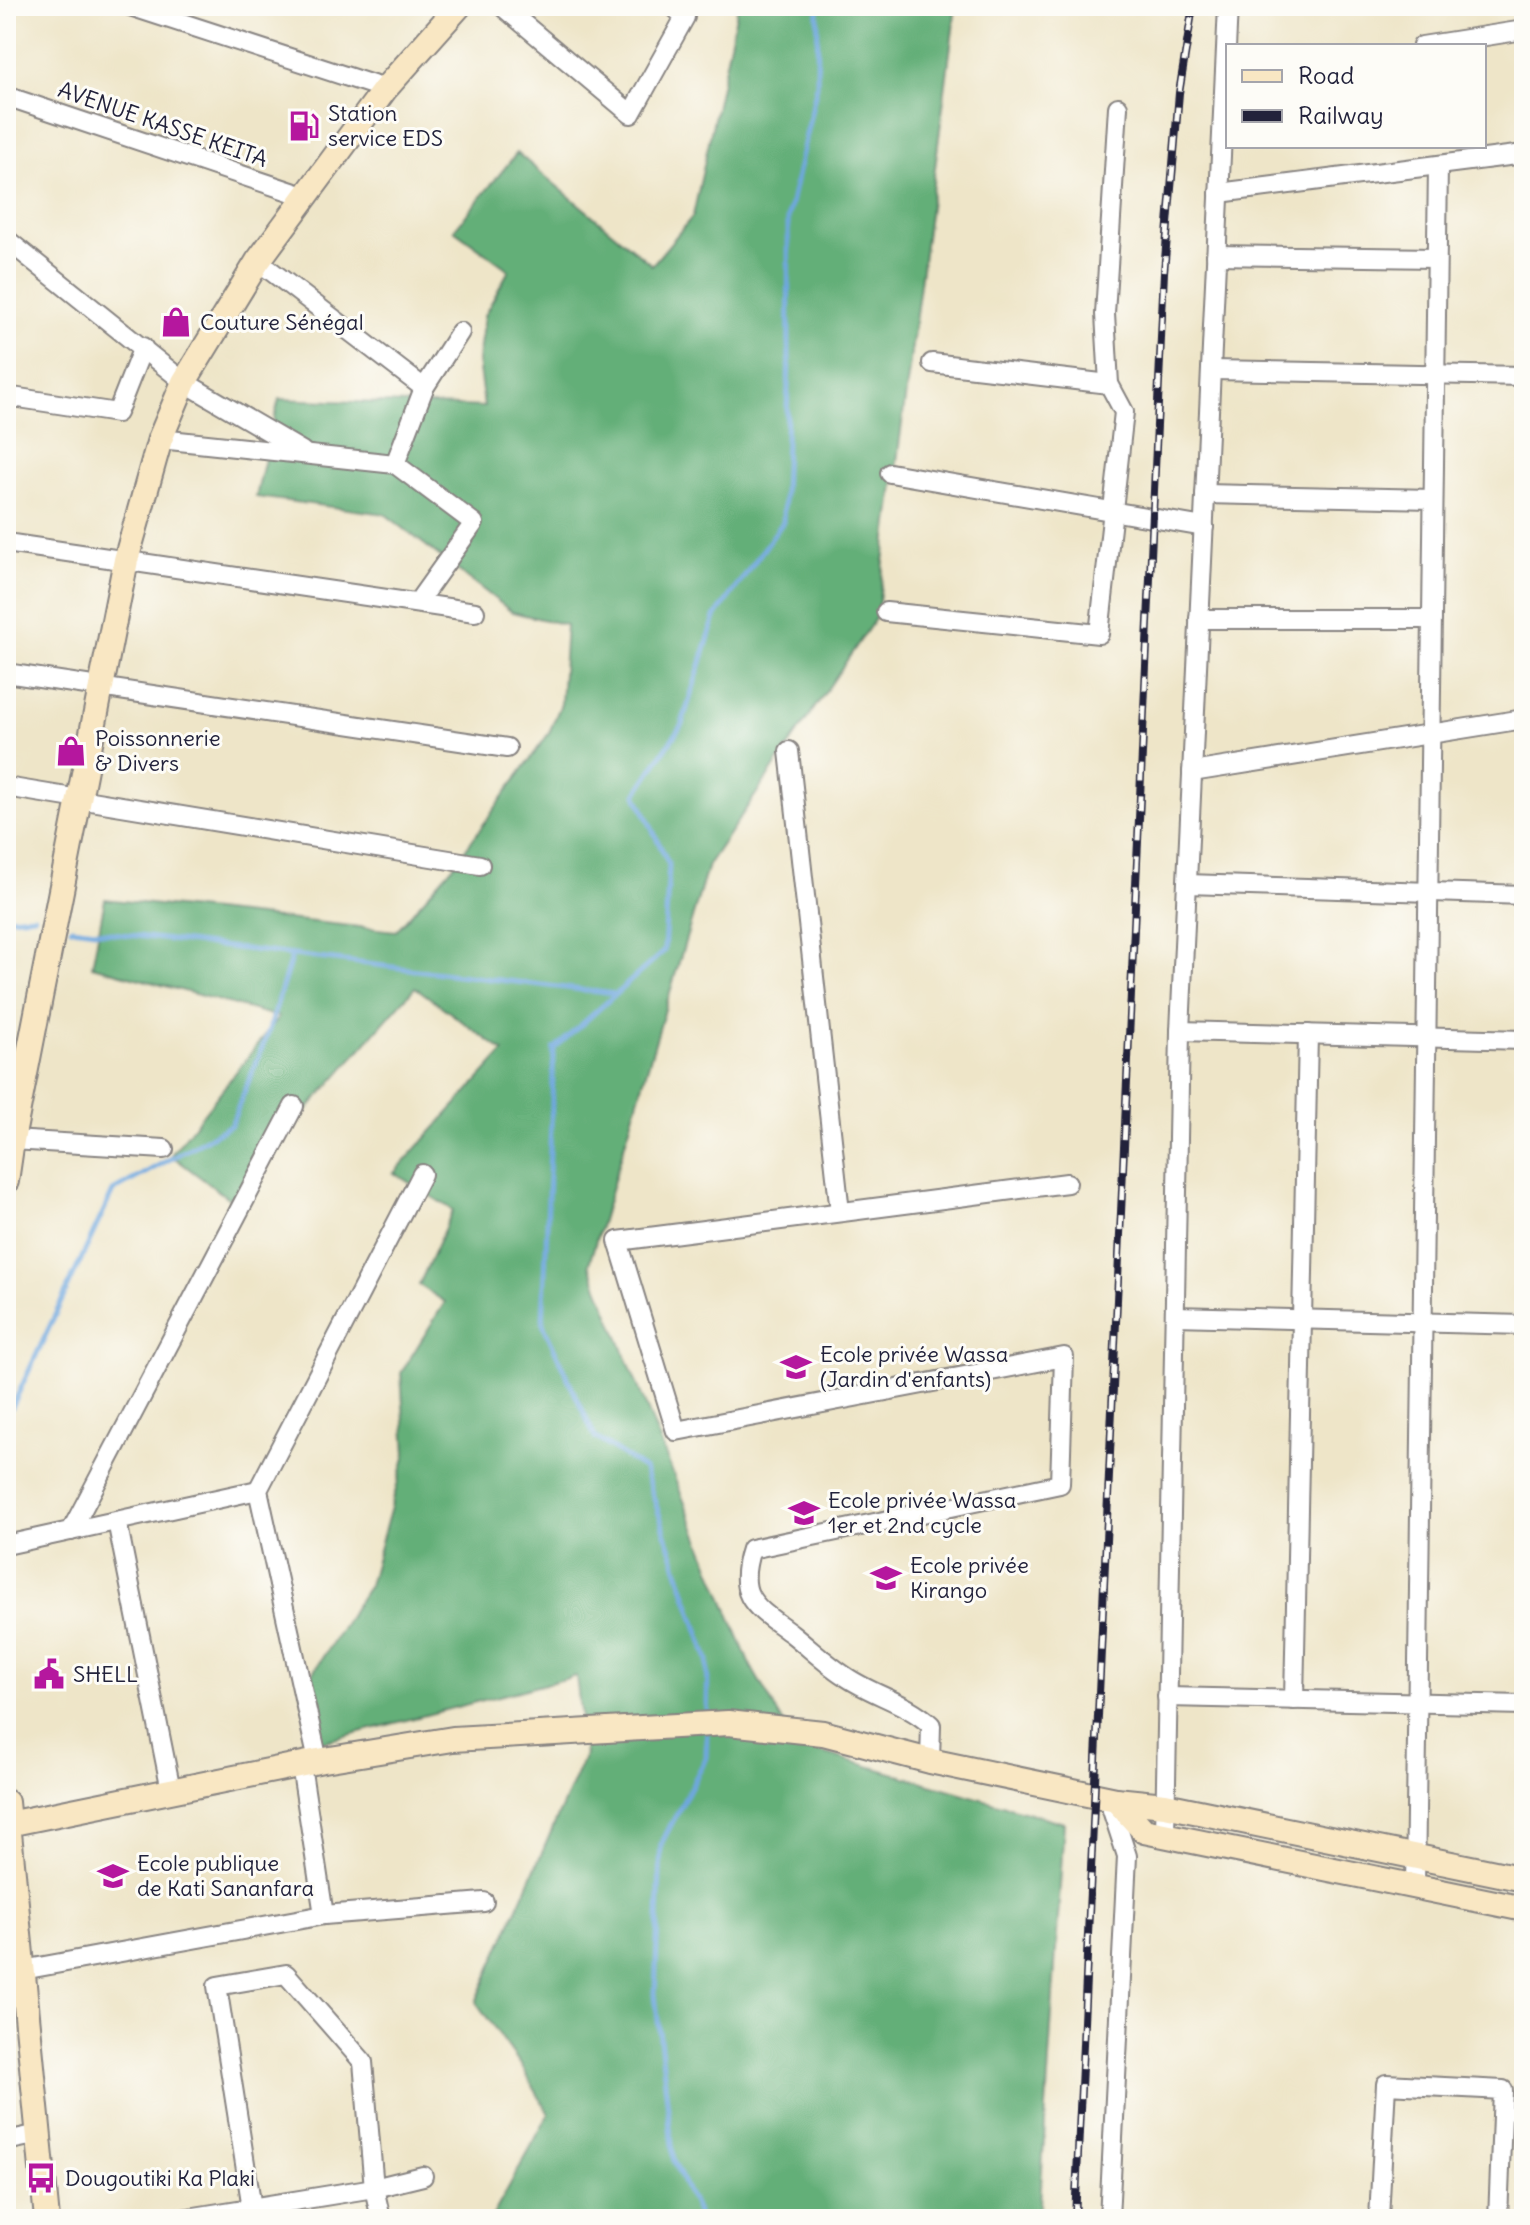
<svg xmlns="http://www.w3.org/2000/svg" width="1530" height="2225" viewBox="0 0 1530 2225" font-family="Delius,sans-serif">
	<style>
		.forest { fill: #63af78; stroke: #42685a; stroke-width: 2 }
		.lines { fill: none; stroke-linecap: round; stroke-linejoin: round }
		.stream { stroke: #6ea7de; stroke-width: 5 }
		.street-casing { stroke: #888482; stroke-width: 22 }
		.secondary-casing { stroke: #888482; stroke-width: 28 }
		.street { stroke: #fff; stroke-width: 18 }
		.secondary { stroke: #f9e7c3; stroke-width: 24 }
		.rail-casing { stroke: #22223b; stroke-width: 8 }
		.rail { stroke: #fdfcf7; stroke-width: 5; stroke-dasharray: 15; stroke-linecap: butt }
		.labels { text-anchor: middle; stroke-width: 6; stroke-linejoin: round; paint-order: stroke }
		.poi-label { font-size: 22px; fill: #22223b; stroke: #fdfcf7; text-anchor: start }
		.street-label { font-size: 22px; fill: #22223b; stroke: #fdfcf7 }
	</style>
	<rect width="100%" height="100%" fill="#fdfcf7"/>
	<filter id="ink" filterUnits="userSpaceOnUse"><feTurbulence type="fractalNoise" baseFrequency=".0125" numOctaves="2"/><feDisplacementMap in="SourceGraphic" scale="16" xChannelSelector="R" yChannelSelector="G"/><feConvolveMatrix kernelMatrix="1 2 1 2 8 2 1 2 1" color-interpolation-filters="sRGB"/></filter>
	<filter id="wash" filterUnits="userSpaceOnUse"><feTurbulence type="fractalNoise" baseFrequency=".006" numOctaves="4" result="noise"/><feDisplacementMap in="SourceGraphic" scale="32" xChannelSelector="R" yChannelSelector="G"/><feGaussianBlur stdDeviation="1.8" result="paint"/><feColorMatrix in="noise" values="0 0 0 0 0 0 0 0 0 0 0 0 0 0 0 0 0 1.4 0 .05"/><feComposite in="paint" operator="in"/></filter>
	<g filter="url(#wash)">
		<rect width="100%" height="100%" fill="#eee5c8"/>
		<polygon class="forest" points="738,6 956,6 877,616 708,865 589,1264 749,1663 796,1745 1064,1823 1039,2219 491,2219 549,2114 521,2065 476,2002 585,1755 576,1676 314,1744 301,1691 369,1585 406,1454 401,1373 445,1302 419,1285 453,1210 394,1173 504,1052 415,987 229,1199 171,1155 279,1017 92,966 105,899 396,931 455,864 549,733 561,704 566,625 512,612 385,514 256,497 279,399 484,407 478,361 484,316 509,270 454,230 517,153 652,265 693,216"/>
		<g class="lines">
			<g class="stream">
				<polyline points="6,918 34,916"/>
				<polyline points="71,928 615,994"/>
				<polyline points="6,1408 12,1407 113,1191 231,1125 268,1033 292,955"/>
				<polyline points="707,1716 708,1660 644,1469 595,1437 543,1324 554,1049 664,951 669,865 636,794 682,724 715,617 783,522 789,359 788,217 817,85 818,6"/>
				<polyline points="700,2219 674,2162 655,1994 661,1844 706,1758 707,1730"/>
			</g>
		</g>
	</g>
	<g filter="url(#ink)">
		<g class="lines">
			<g class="street-casing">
				<g id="street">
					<polyline points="130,6 385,89"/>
					<polyline points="502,6 631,114 685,17 673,6"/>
					<polyline points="1422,46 1524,30"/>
					<polyline points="6,96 304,196"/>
					<polyline points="1219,193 1524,154"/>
					<polyline points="6,239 184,382 302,451"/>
					<polyline points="1216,255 1436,258"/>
					<polyline points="258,261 424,388"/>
					<polyline points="932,363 1109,384"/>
					<polyline points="1211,370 1524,376"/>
					<polyline points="6,396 117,413 143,347"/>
					<polyline points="160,439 395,464 474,523 417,603"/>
					<polyline points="395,464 424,388 460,332"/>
					<polyline points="890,473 1204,527"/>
					<polyline points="1205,494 1433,499"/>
					<polyline points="6,543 475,612"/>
					<polyline points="886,612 1099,634 1124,412 1109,384 1105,314 1118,107"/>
					<polyline points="1199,619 1432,619"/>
					<polyline points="6,673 507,748"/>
					<polyline points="789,751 840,1212"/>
					<polyline points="1192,772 1524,719"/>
					<polyline points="6,787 480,865"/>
					<polyline points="1187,884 1524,895"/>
					<polyline points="1180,1031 1524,1040"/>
					<polyline points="12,1140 164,1149"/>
					<polyline points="1175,1316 1524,1325"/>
					<polyline points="117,1521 171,1790"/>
					<polyline points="71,1531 294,1106"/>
					<polyline points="6,1545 258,1490"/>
					<polyline points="1167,1697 1524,1705"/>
					<polyline points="1294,1700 1308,1034"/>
					<polyline points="318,1761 258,1490 422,1174"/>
					<path d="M 930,1761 L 931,1725 C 906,1702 872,1695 845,1676 C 826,1664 809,1647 791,1633 C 756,1607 735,1598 751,1549 L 1060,1484 L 1064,1357 L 676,1431 L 618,1241 L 1067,1183"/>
					<polyline points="301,1765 324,1915"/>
					<polyline points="1108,1798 1127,1856 1109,2219"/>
					<polyline points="1165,1835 1180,1031 1228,6"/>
					<polyline points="1415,1887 1438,166"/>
					<polyline points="6,1973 324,1915 484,1902"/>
					<polyline points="6,2141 39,2134"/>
					<polyline points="252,2208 217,1986 286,1974 363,2062 374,2188 381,2219"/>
					<polyline points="182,2219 374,2188 423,2176"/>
					<polyline points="1379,2219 1386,2084 1503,2090 1498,2219"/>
				</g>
			</g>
			<g class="secondary-casing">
				<g id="secondary">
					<polyline points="6,1181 12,1140 126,560 160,439 184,382 258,261 385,89 459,6"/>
					<polyline points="1116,1800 1144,1831 1524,1909"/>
					<polyline points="6,1802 47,2219"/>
					<polyline points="8,1824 318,1761 453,1739 728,1723 823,1733 930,1761 1116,1800 1165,1805 1524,1879"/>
				</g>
			</g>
			<use href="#street" class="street"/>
			<use href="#secondary" class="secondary"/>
			<g class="rail-casing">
				<polyline id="rail" points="1075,2219 1164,272 1179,93 1193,6"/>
			</g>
			<use href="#rail" class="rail"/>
		</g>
	</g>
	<defs>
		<g id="fuel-bare" transform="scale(2.4)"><path d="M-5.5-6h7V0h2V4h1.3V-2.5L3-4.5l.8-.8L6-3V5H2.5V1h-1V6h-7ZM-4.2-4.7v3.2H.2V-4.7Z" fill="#b5179e" stroke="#fdfcf7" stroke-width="2.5" paint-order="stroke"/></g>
		<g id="shop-bare" transform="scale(2.4)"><path d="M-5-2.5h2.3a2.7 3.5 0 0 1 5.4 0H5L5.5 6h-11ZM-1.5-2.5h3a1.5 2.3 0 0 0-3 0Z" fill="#b5179e" stroke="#fdfcf7" stroke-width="2.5" paint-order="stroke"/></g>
		<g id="school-bare" transform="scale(2.4)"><path d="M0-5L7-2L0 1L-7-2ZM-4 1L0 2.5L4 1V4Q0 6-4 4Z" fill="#b5179e" stroke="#fdfcf7" stroke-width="2.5" paint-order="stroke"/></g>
		<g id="civic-bare" transform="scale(2.4)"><path d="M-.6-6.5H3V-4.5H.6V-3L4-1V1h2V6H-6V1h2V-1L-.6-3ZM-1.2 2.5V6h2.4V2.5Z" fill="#b5179e" stroke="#fdfcf7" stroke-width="2.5" paint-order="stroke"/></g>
		<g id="bus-bare" transform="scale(2.4)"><path d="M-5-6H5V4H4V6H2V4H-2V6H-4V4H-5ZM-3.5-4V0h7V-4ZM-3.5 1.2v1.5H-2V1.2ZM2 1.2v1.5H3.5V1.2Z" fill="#b5179e" stroke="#fdfcf7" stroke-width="2.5" paint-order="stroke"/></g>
	</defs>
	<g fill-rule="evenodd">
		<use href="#fuel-bare" x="304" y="126"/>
		<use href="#shop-bare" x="176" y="322"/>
		<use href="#shop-bare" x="71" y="751"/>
		<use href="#school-bare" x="796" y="1367"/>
		<use href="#school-bare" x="804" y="1513"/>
		<use href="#school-bare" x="886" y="1578"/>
		<use href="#civic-bare" x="49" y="1674"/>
		<use href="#school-bare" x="113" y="1876"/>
		<use href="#bus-bare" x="41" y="2178"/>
	</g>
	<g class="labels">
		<g class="poi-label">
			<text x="328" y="121">Station<tspan x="328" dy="25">service EDS</tspan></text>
			<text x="200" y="330">Couture Sénégal</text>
			<text x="95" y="746">Poissonnerie<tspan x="95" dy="25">&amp; Divers</tspan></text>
			<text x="820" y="1362">Ecole privée Wassa<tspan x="820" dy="25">(Jardin d'enfants)</tspan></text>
			<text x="828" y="1508">Ecole privée Wassa<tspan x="828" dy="25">1er et 2nd cycle</tspan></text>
			<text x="910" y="1573">Ecole privée<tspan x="910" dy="25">Kirango</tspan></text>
			<text x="73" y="1682">SHELL</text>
			<text x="137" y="1871">Ecole publique<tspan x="137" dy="25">de Kati Sananfara</tspan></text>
			<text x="65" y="2186">Dougoutiki Ka Plaki</text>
		</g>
		<g class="street-label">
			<text transform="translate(163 124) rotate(19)" y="8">AVENUE KASSE KEITA</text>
		</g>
	</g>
	<rect width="1530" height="2225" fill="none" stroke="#fdfcf7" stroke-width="32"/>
	<rect x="1226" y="44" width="260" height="104" fill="#fdfcf7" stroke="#a5a5ac" stroke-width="2"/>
	<rect x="1242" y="70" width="40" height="12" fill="#f9e7c3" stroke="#a5a5ac" stroke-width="2"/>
	<text x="1298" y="84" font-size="24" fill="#22223b">Road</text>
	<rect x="1242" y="110" width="40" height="12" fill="#22223b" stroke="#a5a5ac" stroke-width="2"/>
	<text x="1298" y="124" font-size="24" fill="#22223b">Railway</text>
</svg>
